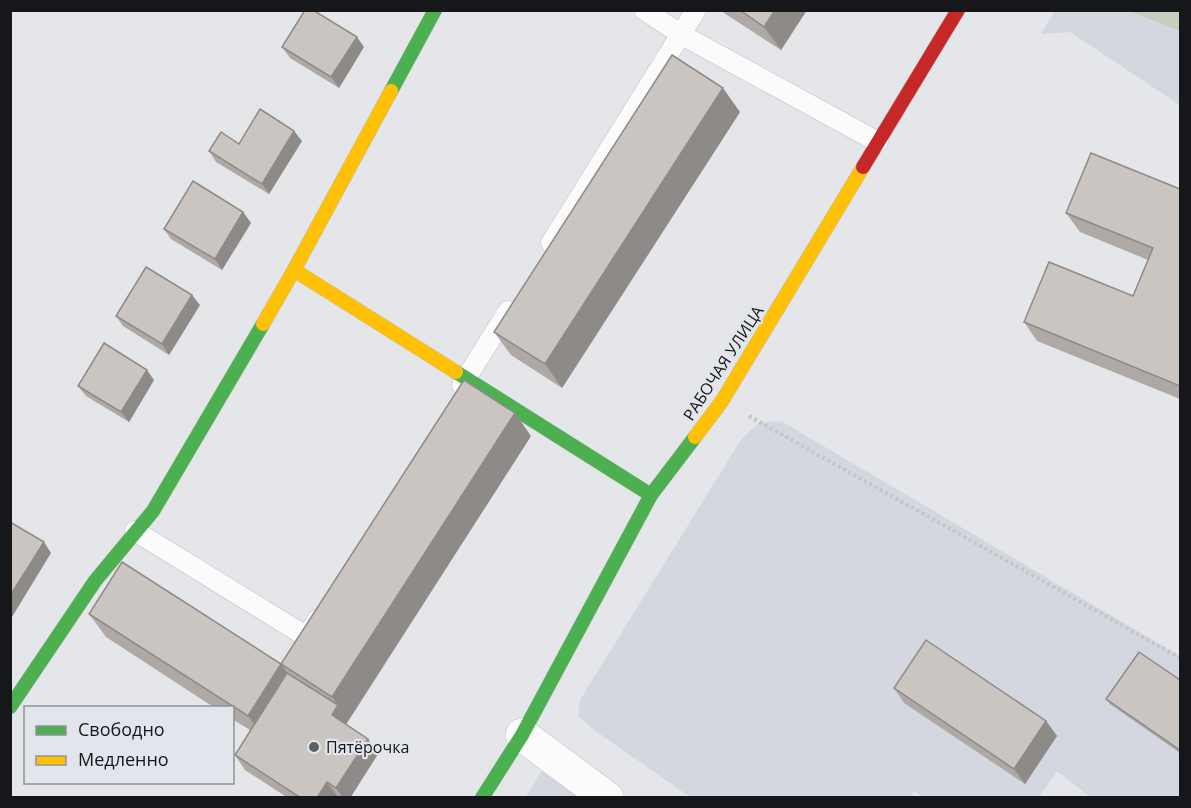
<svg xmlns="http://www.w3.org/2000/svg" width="1191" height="808" viewBox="0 0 1191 808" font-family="'Open Sans',sans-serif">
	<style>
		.built { fill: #d4d7e0 }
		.forest { fill: #c4d0bd }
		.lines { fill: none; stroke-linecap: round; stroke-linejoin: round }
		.lane-casing { stroke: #c0c1c4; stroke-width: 21 }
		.street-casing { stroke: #c0c1c4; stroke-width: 34 }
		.fast-casing { stroke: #c0c1c4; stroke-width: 15 }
		.slow-casing { stroke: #c0c1c4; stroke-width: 15 }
		.jam-casing { stroke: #c0c1c4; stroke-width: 15 }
		.path { stroke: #c6c6c7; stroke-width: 4; stroke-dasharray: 3 3; stroke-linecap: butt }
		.lane { stroke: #fbfbfc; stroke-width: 20 }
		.street { stroke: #fbfbfc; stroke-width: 33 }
		.fast { stroke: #4caf50; stroke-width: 14 }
		.slow { stroke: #ffc107; stroke-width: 14 }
		.jam { stroke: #c62828; stroke-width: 14 }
		.wall { fill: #afa9a6 }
		.shaded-wall { fill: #8e8a87 }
		.building { fill: #cbc5c1; stroke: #8e8a87; stroke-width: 1.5 }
		.poi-dot { fill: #5e5f63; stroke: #e3e5ec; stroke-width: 2 }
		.labels { text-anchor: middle; stroke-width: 4.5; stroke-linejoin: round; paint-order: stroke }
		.street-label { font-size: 16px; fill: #16171a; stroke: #e3e5ec }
		.poi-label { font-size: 16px; fill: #16171a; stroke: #e3e5ec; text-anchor: start }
	</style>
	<rect width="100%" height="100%" fill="#e5e6ea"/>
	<g class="built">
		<polygon points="1055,11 1180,11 1180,105 1070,32 1041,34"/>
		<polygon points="781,421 1180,656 1180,797 1090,797 1057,771 1039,797 923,797 913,791 912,798 690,797 590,727 578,716 580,700 742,438 760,422"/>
		<polygon points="543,769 622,798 525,798"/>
	</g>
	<polygon class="forest" points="1129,11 1180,11 1180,31"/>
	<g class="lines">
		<g class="lane-casing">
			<g id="lane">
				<polyline points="644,10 682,35 878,142"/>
				<polyline points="551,243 696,10"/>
				<polyline points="462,385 508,311"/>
				<polyline points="135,531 307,637 317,620"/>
			</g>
		</g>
		<g class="street-casing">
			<polyline id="street" points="522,735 607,798"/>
		</g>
		<g class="fast-casing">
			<g id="fast">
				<polyline points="391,91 435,10"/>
				<polyline points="456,372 651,495"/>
				<polyline points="10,707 95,581 153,511 263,324"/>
				<polyline points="482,798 522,735 651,495 695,437"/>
			</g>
		</g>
		<g class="slow-casing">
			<g id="slow">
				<polyline points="294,270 456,372"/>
				<polyline points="263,324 294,270 391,91"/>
				<polyline points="695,437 722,401 863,167"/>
			</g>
		</g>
		<g class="jam-casing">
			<polyline id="jam" points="863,167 958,10"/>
		</g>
		<polyline class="path" points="749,416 1180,658"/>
		<use href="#lane" class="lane"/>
		<use href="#street" class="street"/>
		<use href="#fast" class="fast"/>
		<use href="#slow" class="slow"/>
		<use href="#jam" class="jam"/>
	</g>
	<g class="wall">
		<polygon points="722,10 807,10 781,50 724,13"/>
		<polygon points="282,47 364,47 339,88 290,58"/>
		<polygon points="740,112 562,388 511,355 494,332"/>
		<polygon points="302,141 269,194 216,162 209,151 239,144"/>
		<polygon points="1180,189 1180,399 1037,341 1024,322 1133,296 1148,260 1080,232 1066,213"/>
		<polygon points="243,212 251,223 222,270 171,239 164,229"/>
		<polygon points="200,305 169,355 123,326 116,316"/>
		<polygon points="154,380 129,422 86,396 78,386"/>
		<polygon points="531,436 346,725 368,739 378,754 350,798 338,797 337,798 288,798 245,770 235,755 250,730 232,719 232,708 215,708 106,637 89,614 281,664"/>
		<polygon points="1180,680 1180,753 1110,704 1106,699"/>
		<polygon points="894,688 1046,721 1057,736 1025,784 904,703"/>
	</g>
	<g class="shaded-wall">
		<polygon points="775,10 807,10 781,50 764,27"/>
		<polygon points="357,37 364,47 339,88 331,77"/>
		<polygon points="723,88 740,112 562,388 545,364"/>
		<polygon points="294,131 302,141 269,194 262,184"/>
		<polygon points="243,212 251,223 222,270 215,259"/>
		<polygon points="192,295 200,305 169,355 162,344"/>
		<polygon points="147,370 154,380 129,422 121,412"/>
		<polygon points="515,413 531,436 342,730 332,715 338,705 332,697"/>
		<polygon points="44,542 51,553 12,617 10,615 10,596"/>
		<polygon points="281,664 298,688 265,739 248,716"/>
		<polygon points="1046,721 1057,736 1025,784 1014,769"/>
		<polygon points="368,739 378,754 350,798 343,798 336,788"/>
		<polygon points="327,782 338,797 337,798 317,798"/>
	</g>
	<g class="building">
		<polygon points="305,10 313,10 357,37 331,77 282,47"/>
		<polygon points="740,10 775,10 764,27"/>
		<polygon points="672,55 723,88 545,364 494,332"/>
		<polygon points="260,109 294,131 262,184 209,151 221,132 239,144"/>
		<polygon points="1091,153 1180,189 1180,386 1024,322 1049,262 1133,296 1153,248 1066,213"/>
		<polygon points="193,181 243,212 215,259 164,229"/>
		<polygon points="146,267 192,295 162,344 116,316"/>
		<polygon points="104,343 147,370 121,412 78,386"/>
		<polygon points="464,380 515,413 332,697 281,664"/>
		<polygon points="10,522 44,542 10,596"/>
		<polygon points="122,562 281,664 248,716 89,614"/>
		<polygon points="926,640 1046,721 1014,769 894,688"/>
		<polygon points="1139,652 1180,680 1180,750 1106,699"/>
		<polygon points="287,673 338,705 332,715 368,739 336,788 327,782 317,798 301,798 235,755"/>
	</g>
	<circle class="poi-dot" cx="314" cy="747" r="6"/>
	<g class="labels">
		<g class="street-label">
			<text transform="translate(723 363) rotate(-57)" y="6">РАБОЧАЯ УЛИЦА</text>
		</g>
		<g class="poi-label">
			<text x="326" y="753">Пятёрочка</text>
		</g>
	</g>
	<rect width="1191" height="808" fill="none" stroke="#16171a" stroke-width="24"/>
	<rect x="24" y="706" width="210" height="78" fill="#e3e5ec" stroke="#919398" stroke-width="1.5"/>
	<rect x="36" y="726" width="30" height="9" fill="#4caf50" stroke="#919398" stroke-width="1.5"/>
	<text x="78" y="736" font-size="18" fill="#16171a">Свободно</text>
	<rect x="36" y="756" width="30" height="9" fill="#ffc107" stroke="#919398" stroke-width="1.5"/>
	<text x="78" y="766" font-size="18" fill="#16171a">Медленно</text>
</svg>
